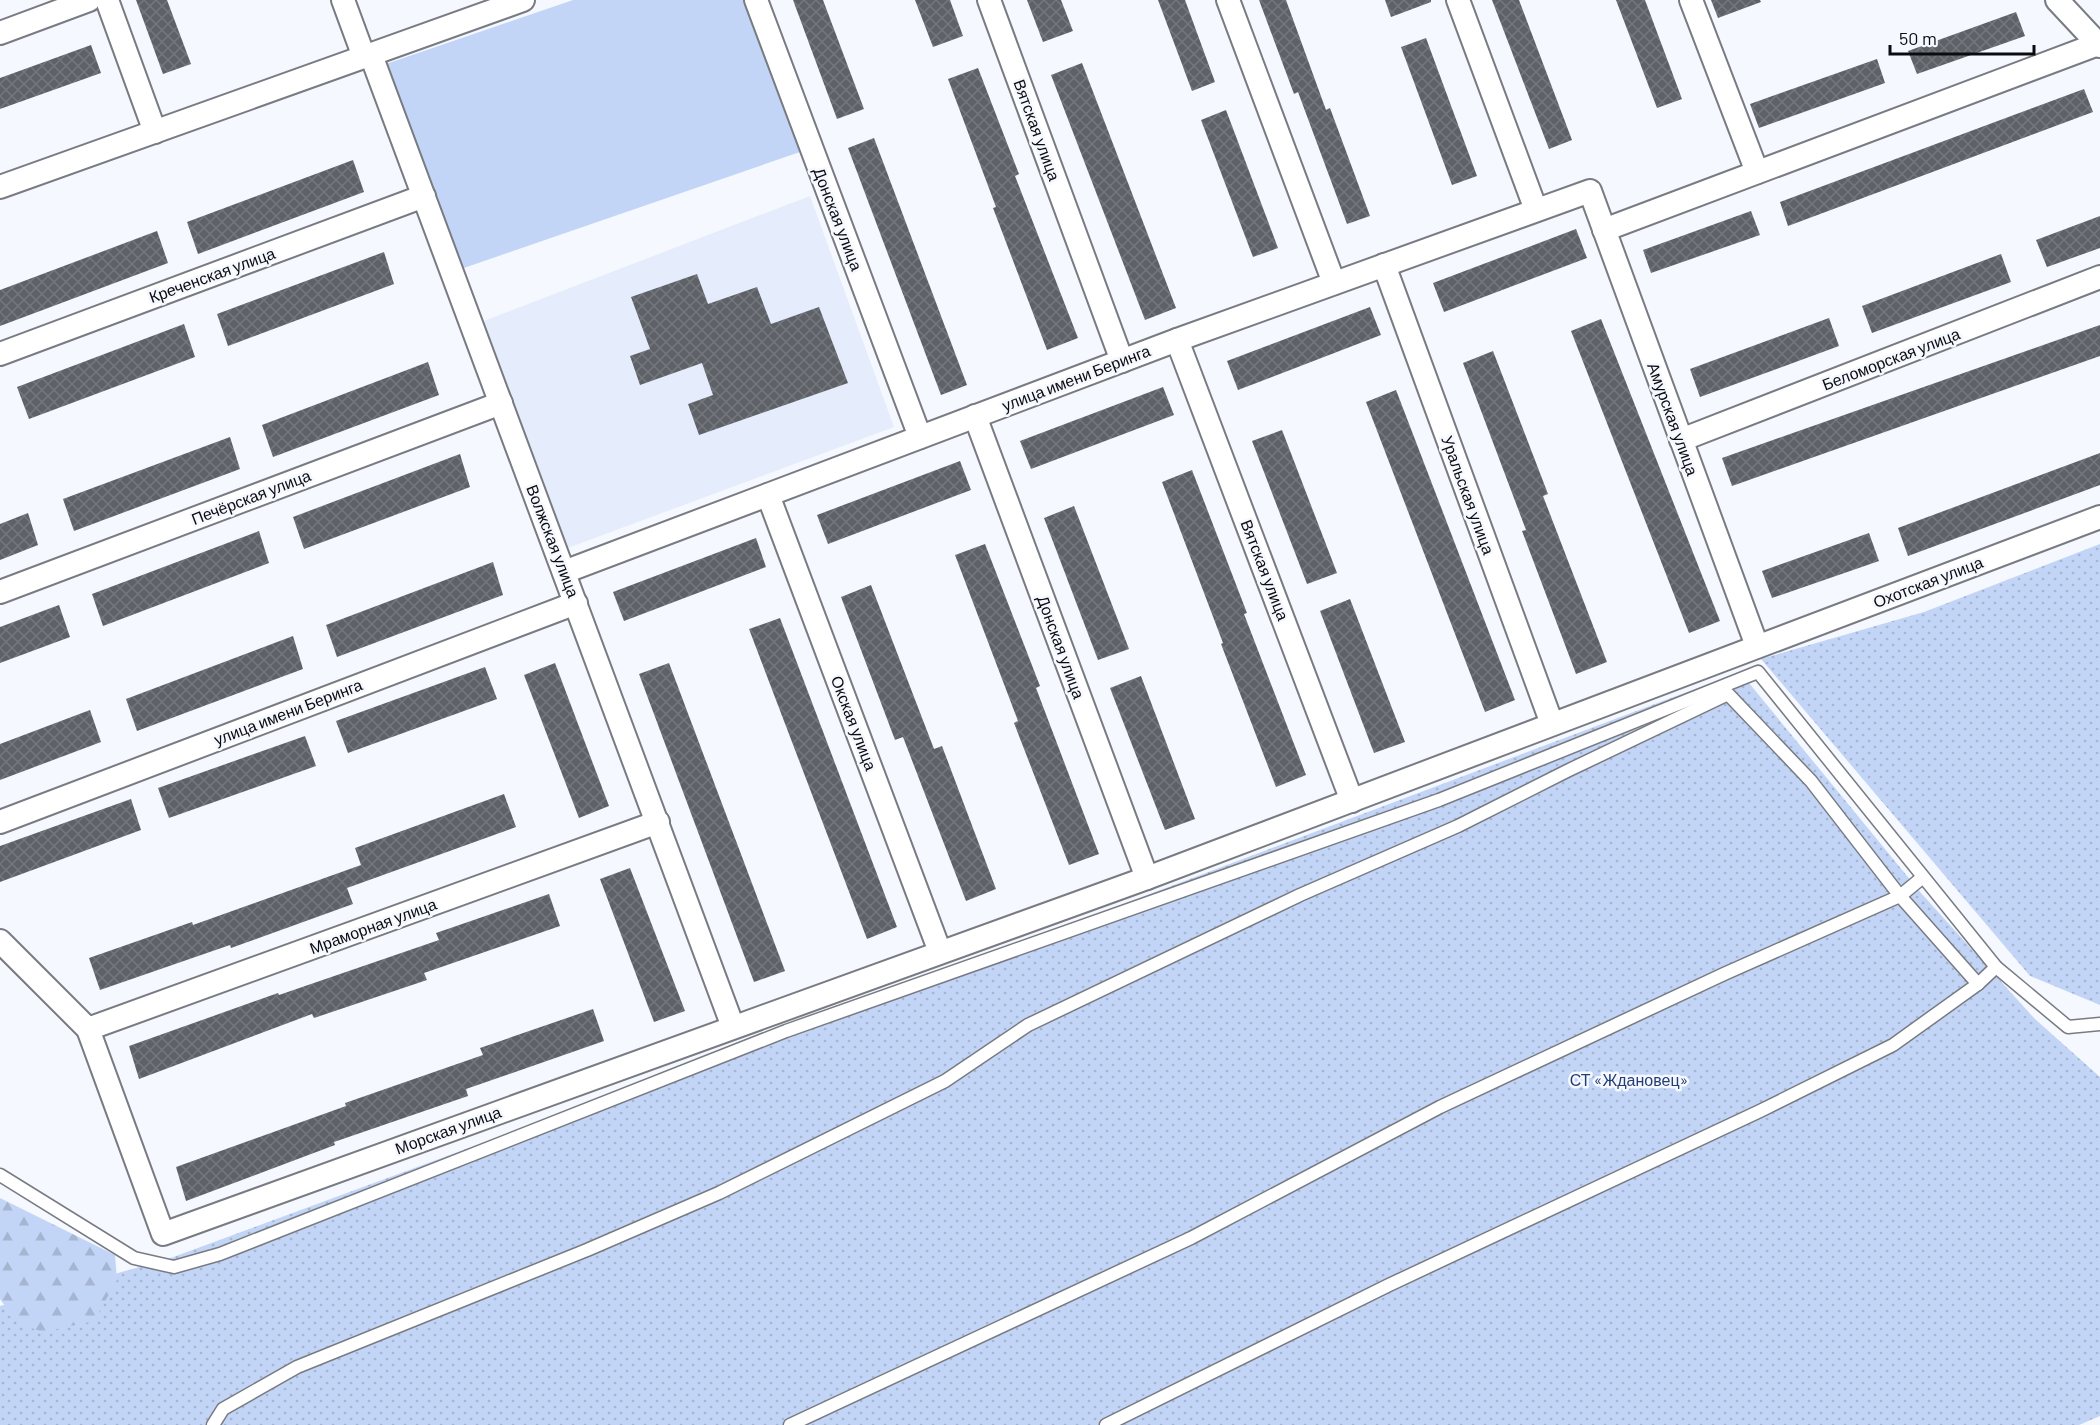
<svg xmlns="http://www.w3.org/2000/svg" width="2100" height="1425" viewBox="0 0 2100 1425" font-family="Barlow,sans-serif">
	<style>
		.built { fill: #e5ecfb }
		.grass { fill: url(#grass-dots) }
		.forest { fill: url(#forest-firs) }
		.park { fill: #c3d5f6 }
		.building { fill: url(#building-cross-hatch) }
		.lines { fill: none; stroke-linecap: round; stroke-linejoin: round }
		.lane-casing { stroke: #787b82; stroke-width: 15 }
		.street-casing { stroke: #787b82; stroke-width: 26 }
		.lane { stroke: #fff; stroke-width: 12 }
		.street { stroke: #fff; stroke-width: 22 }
		.labels { text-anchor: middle; stroke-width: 5; stroke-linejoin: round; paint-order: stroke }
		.street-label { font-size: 16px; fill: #0b0c0f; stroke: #f5f8fe }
		.park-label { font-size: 16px; fill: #243e74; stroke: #f5f8fe }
	</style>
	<defs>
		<pattern id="grass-dots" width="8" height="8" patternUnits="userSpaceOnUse" patternTransform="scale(1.5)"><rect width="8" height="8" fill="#c3d5f6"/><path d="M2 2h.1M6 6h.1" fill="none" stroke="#a6b6d2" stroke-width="1.8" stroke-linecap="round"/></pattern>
		<pattern id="forest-firs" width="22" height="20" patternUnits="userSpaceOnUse" patternTransform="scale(1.5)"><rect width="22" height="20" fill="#c3d5f6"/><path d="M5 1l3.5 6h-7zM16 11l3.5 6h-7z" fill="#a6b6d2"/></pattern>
		<pattern id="building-cross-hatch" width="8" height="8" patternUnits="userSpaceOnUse" patternTransform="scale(1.5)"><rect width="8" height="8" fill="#5e6268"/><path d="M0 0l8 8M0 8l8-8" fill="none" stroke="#74777c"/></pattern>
	</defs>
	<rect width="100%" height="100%" fill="#f5f8fe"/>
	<polygon class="built" points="810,196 894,427 565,549 481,322"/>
	<g class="grass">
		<polygon points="2100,544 2100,1005 2030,976 1761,659 1924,612"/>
		<polygon points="1740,672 1921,893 2035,1019 2100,1077 2100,1416 2079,1425 0,1425 0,1306 168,1259 786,1031"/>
	</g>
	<polygon class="forest" points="0,1198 115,1255 117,1280 94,1321 43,1332 17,1323 0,1299"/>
	<polygon class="park" points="573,0 748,0 800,152 458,270 386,64"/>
	<g class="building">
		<polygon points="136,0 167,0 191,64 163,74"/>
		<polygon points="793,0 823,0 864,109 837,119"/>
		<polygon points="915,0 950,0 963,36 933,47"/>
		<polygon points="1027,0 1061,0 1073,31 1043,42"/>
		<polygon points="1158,0 1185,0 1215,82 1192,91"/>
		<polygon points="1259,0 1286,0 1326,110 1330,108 1370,216 1347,224 1298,92 1294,94"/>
		<polygon points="1385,0 1431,0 1431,2 1391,17"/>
		<polygon points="1492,0 1519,0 1572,140 1549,149"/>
		<polygon points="1616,0 1645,0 1682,99 1657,108"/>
		<polygon points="1711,0 1760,0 1761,2 1718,18"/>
		<polygon points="2016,12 2025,36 1917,74 1908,51"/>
		<polygon points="1426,38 1477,176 1452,185 1401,47"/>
		<polygon points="91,45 101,73 0,109 0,78"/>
		<polygon points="1877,59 1885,83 1759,128 1750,104"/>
		<polygon points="1082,63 1176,308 1145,320 1051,75"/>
		<polygon points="978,68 1019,174 1015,176 1078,338 1047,350 993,208 996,207 948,79"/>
		<polygon points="2084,89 2093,112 1788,226 1780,202"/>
		<polygon points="1226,110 1278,248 1253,257 1201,120"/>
		<polygon points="874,138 967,385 941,395 848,148"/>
		<polygon points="353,160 364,192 198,254 187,222"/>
		<polygon points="1751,211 1760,235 1651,273 1643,250"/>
		<polygon points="2100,216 2100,248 2047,267 2036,240"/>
		<polygon points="1576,229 1587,258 1444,312 1433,283"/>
		<polygon points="157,231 168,263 0,326 0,290"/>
		<polygon points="384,252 394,284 228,346 217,314"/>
		<polygon points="2001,254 2011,282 1872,333 1862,306"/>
		<polygon points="697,274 708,304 757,287 771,324 819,307 848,383 699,435 688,404 713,395 702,363 640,385 630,356 650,349 631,297"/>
		<polygon points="1370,307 1381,335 1238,390 1227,361"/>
		<polygon points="1829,318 1839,346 1700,397 1690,369"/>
		<polygon points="1601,319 1720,621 1689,633 1571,331"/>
		<polygon points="184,324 195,357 29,419 17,387"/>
		<polygon points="2100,325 2100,356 1732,486 1722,458"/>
		<polygon points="1493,351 1548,494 1543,496 1607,662 1576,674 1522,531 1526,530 1463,363"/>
		<polygon points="428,362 439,395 273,457 262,425"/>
		<polygon points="1163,387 1174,415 1031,469 1020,441"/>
		<polygon points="1396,390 1515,700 1485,712 1366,402"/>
		<polygon points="1282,430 1337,573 1307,584 1252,441"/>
		<polygon points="230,437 240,469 74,531 63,499"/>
		<polygon points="2100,453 2100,485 1908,556 1898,528"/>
		<polygon points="460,454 470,487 304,549 293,517"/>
		<polygon points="960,461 971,490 828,544 817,515"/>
		<polygon points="1192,470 1247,613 1244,614 1306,775 1276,787 1221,644 1223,643 1162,482"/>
		<polygon points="1074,506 1129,649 1098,660 1044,518"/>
		<polygon points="28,513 38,545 0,560 0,524"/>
		<polygon points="259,531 269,563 103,626 92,594"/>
		<polygon points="1869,533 1879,561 1772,598 1762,571"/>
		<polygon points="756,538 766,567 624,621 613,592"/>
		<polygon points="985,544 1040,686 1036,688 1099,854 1069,865 1014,723 1018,721 955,555"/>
		<polygon points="493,562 503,595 337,657 326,625"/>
		<polygon points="871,585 934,749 942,746 996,889 966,901 903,737 895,740 841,597"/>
		<polygon points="1350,599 1405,742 1374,753 1320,611"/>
		<polygon points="59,605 70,637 0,663 0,627"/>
		<polygon points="780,618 897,927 867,939 749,629"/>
		<polygon points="293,636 303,669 137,731 126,699"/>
		<polygon points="555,663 609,806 579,818 524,675"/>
		<polygon points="669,663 785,971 754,982 639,674"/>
		<polygon points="485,667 497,699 348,753 336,721"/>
		<polygon points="1141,676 1195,819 1165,830 1110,688"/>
		<polygon points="90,710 101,742 0,780 0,744"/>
		<polygon points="305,736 316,766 169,818 158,788"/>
		<polygon points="504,794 516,827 347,888 353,904 231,948 230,945 100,990 89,958 192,922 193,925 361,865 355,848"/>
		<polygon points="131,799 141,830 0,882 0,846"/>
		<polygon points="630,868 685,1011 654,1022 600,879"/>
		<polygon points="549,894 560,926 424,973 427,980 314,1018 312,1014 139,1079 129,1046 278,993 279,995 439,940 436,933"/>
		<polygon points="593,1009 604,1041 466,1089 468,1096 334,1142 335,1145 186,1201 176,1167 346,1106 345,1103 483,1055 480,1048"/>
	</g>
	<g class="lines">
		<g class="lane-casing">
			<g id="lane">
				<polyline points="0,1175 134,1258 174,1267 220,1254 786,1031 1439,800 1758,672 1996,967 2068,1027 2100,1024"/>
				<polyline points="213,1425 223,1409 297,1367 587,1250 719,1193 945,1081 1028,1025 1300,895 1458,826 1567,771 1728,694 1811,781 1900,896 1978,984"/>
				<polyline points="790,1425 1191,1238 1440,1107 1724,974 1900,896 1923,877"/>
				<polyline points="1106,1425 1389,1285 1760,1111 1893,1045 1978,984 1996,967"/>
			</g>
		</g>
		<g class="street-casing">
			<g id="street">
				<polyline points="107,0 155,132"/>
				<polyline points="343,0 364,57"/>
				<polyline points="756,0 920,437"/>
				<polyline points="989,0 1122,361"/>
				<polyline points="1228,0 1334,283"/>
				<polyline points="1458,0 1536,210"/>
				<polyline points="1691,0 1757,172"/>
				<polyline points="2057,0 2100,46"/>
				<polyline points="0,33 89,0"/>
				<polyline points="371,55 733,1027"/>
				<polyline points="0,187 523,0"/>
				<polyline points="1604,230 2098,44"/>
				<polyline points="1384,265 1552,724"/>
				<polyline points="1177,340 1352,801"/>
				<polyline points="0,354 424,196"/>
				<polyline points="975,416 1147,878"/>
				<polyline points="1681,440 2100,277"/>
				<polyline points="768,495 940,952"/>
				<polyline points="564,572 1177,340 1590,191 1757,646"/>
				<polyline points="0,592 501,403"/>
				<polyline points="0,822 576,603"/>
				<polyline points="0,941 88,1029 163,1234 1147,878 2100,517"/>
				<polyline points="88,1029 658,822"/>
			</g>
		</g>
		<use href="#lane" class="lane"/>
		<use href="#street" class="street"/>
	</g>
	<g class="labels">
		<g class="street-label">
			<text transform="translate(1037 130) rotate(70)" y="6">Вятская улица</text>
			<text transform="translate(838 219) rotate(69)" y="6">Донская улица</text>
			<text transform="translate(212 275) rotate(-20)" y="6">Креченская улица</text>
			<text transform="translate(1891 359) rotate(-21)" y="6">Беломорская улица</text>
			<text transform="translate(1076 378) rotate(-21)" y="6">улица имени Беринга</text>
			<text transform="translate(1673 419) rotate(70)" y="6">Амурская улица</text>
			<text transform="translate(1468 495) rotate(70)" y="6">Уральская улица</text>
			<text transform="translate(251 497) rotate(-21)" y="6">Печёрская улица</text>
			<text transform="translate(553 541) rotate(69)" y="6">Волжская улица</text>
			<text transform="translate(1265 570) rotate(69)" y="6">Вятская улица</text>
			<text transform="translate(1928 582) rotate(-21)" y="6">Охотская улица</text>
			<text transform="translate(1061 647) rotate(70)" y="6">Донская улица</text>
			<text transform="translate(288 712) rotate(-21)" y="6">улица имени Беринга</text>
			<text transform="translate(854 723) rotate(69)" y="6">Окская улица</text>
			<text transform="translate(373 926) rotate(-20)" y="6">Мраморная улица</text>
			<text transform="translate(448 1130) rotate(-20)" y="6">Морская улица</text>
		</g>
		<g class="park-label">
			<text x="1629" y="1086">СТ «Ждановец»</text>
		</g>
	</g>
	<path d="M1890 45v9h144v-9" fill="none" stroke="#0b0c0f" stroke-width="3"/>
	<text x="1899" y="45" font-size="18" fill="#0b0c0f" stroke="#f5f8fe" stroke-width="4.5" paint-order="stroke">50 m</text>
</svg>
